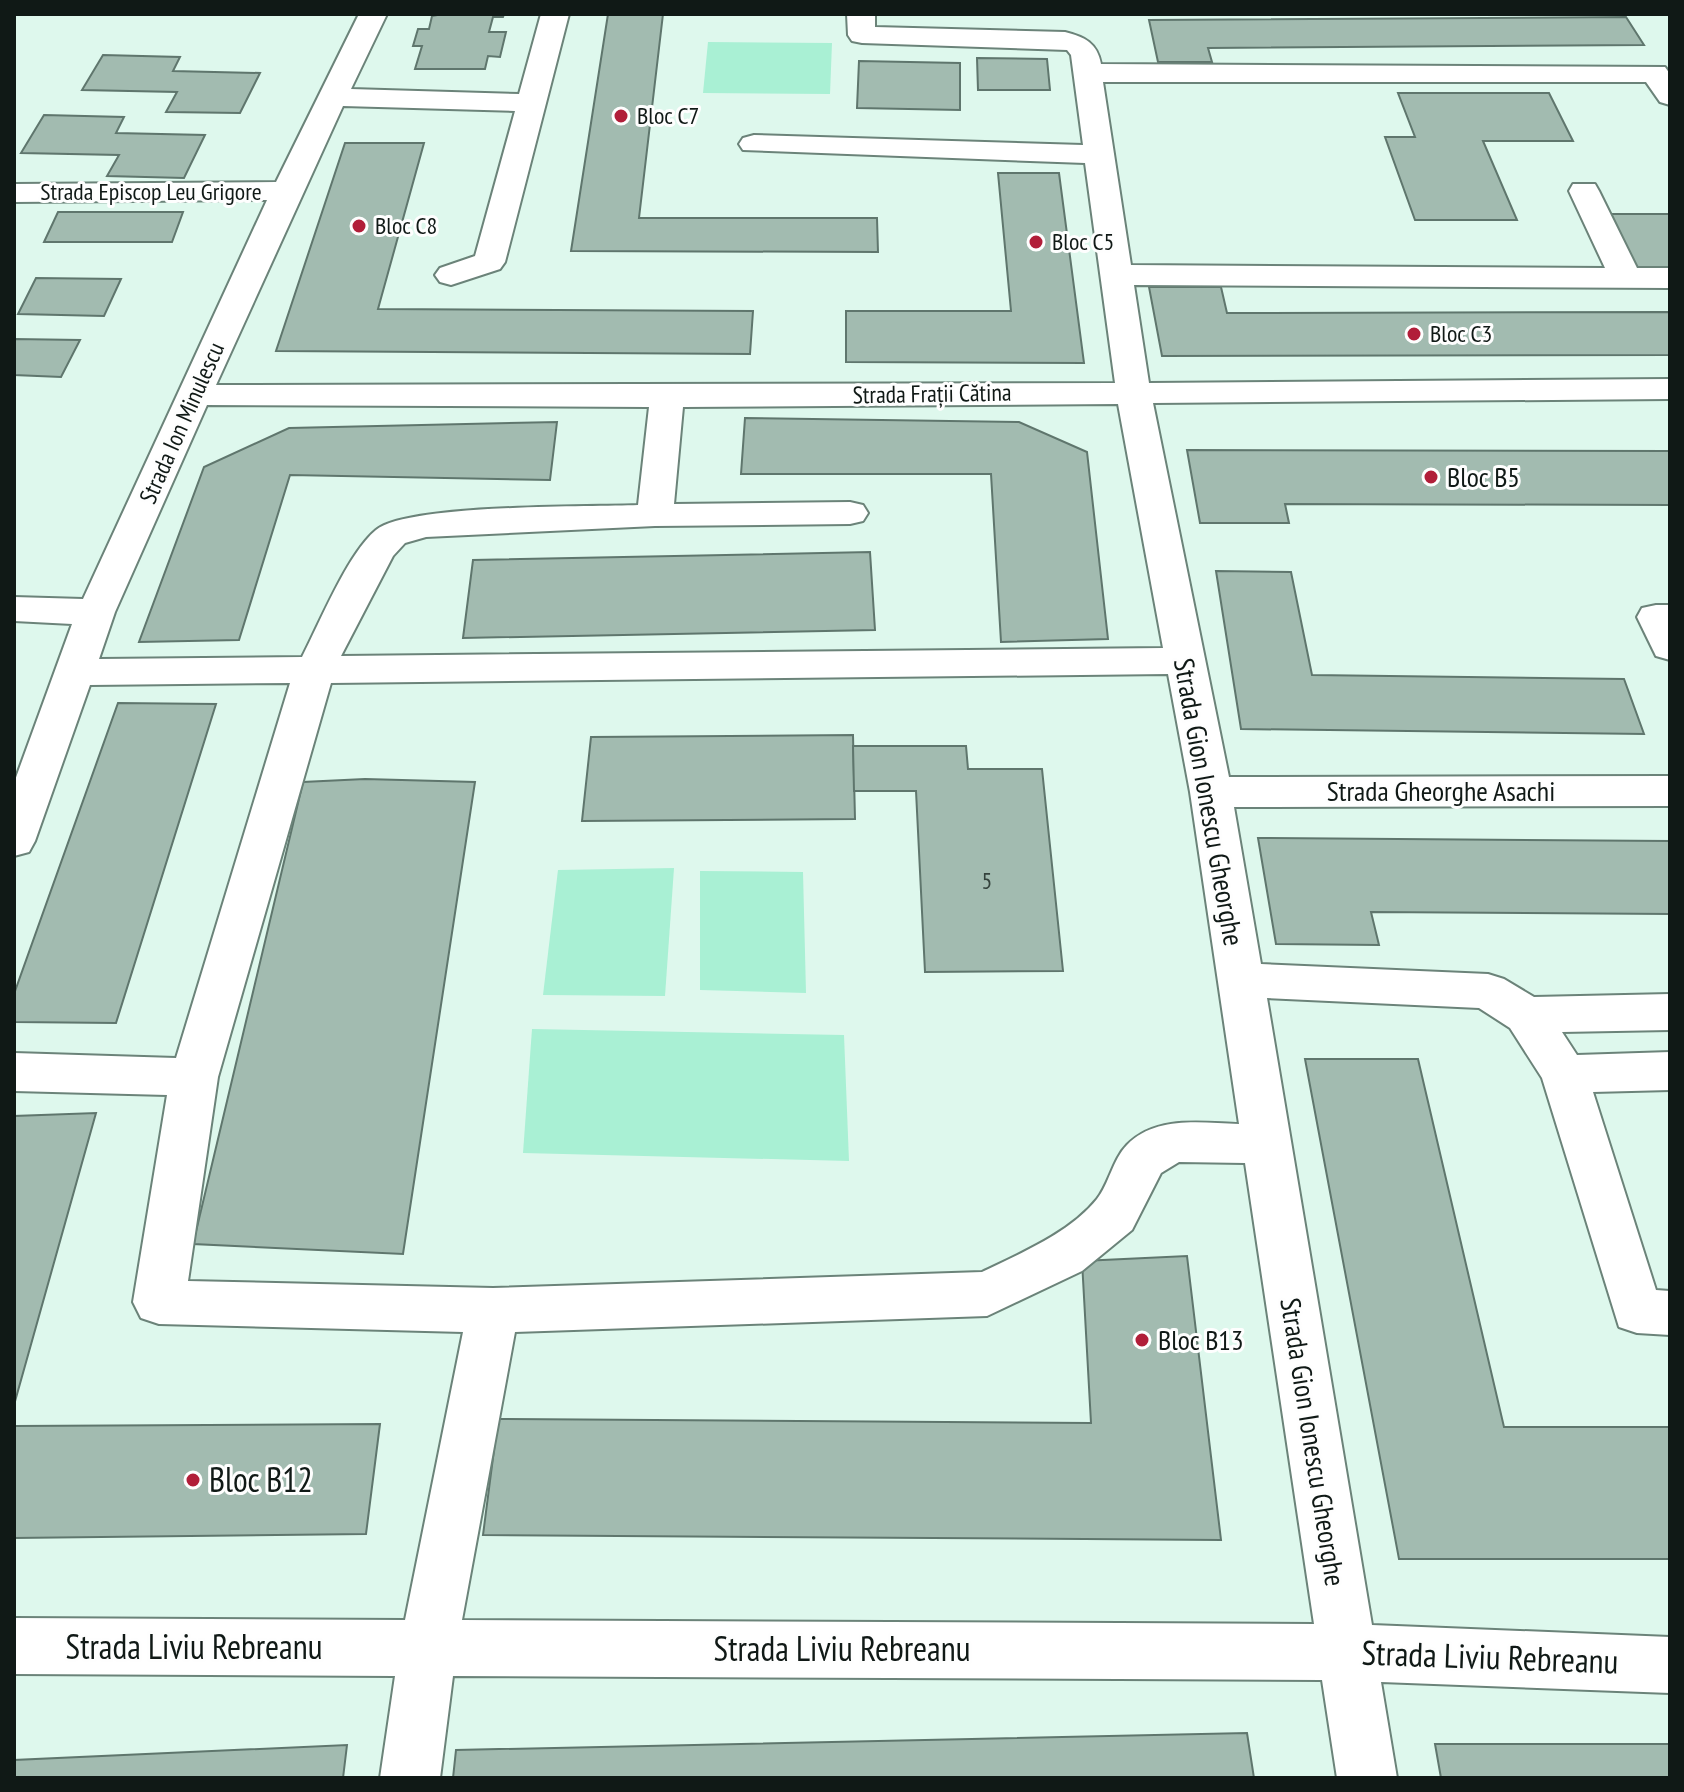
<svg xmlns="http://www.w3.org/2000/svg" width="1684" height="1792" viewBox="0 0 1684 1792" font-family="'PT Sans Narrow',sans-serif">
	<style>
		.green { fill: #a9f0d4 }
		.building { fill: #a2bbb0; stroke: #5f766d; stroke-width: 2 }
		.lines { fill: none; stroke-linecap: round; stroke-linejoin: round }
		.minor-casing { stroke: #6b8379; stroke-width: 4 }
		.minor { fill: #fff; fill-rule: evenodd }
		.poi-dot { fill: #b11e39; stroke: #fefefe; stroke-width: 3 }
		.labels { text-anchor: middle; stroke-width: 6; stroke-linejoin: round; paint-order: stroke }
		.far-poi-label { font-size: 24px; fill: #101916; stroke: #fefefe; text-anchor: start }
		.far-street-label { font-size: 24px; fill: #101916; stroke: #fefefe }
		.number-label { font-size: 24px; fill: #34423c }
		.poi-label { font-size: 28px; fill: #101916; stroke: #fefefe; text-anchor: start }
		.street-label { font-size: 28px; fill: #101916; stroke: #fefefe }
		.near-poi-label { font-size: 34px; fill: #101916; stroke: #fefefe; text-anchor: start }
		.near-street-label { font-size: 34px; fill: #101916; stroke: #fefefe }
	</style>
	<rect width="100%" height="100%" fill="#def8ed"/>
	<g class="green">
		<polygon points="708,42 832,43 830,94 703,93"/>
		<polygon points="674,868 665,996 543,995 558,870"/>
		<polygon points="700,871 803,872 806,993 700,990"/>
		<polygon points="532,1029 844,1035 849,1161 523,1153"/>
	</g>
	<g class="building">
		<polygon points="443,14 504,14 503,17 493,17 489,32 506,32 500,57 488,56 485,69 415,69 422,46 413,46 418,29 429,29 432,16"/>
		<polygon points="608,14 663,14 639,218 877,218 878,252 571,251"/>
		<polygon points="1626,17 1644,45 1208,48 1212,62 1158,62 1149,20"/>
		<polygon points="103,55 180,57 173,71 260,73 240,113 166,112 177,92 82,90"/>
		<polygon points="977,58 1047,59 1050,90 978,90"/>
		<polygon points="859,61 960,63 960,110 857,108"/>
		<polygon points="1398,93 1549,93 1573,141 1483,141 1517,220 1415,220 1385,137 1415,137"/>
		<polygon points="44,115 124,117 116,133 205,135 184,178 107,176 119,155 21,153"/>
		<polygon points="345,143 424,143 378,309 753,311 750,354 276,351"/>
		<polygon points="998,173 1059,173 1084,363 846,362 846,311 1011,311"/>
		<polygon points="58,212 183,212 172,242 44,242"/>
		<polygon points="1609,214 1670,214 1670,269 1634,269"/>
		<polygon points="36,278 121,279 104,316 18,314"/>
		<polygon points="1149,287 1221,287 1227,313 1670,312 1670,355 1162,356"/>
		<polygon points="14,339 80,340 61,377 14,375"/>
		<polygon points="745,418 1019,422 1087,452 1108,639 1001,642 991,474 741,474"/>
		<polygon points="557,422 550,480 290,475 239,640 139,642 204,467 289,428"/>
		<polygon points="1187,450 1670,451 1670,505 1285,504 1289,523 1200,523"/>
		<polygon points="870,552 875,630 463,638 473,560"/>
		<polygon points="1216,571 1291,572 1312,675 1624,679 1644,734 1241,729"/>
		<polygon points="118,703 216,704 116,1023 14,1022 14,994"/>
		<polygon points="853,735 855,819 582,821 591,737"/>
		<polygon points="853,746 966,746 968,769 1042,769 1063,971 925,972 916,791 854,791"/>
		<polygon points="365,779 475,782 403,1254 193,1244 303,782"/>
		<polygon points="1258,838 1670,841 1670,914 1371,912 1379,945 1276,944"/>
		<polygon points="1305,1059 1418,1059 1504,1427 1670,1427 1670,1559 1399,1559"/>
		<polygon points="96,1113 14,1405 14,1116"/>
		<polygon points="1187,1256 1221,1540 483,1535 498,1419 1091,1423 1082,1261"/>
		<polygon points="380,1424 366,1534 14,1538 14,1426"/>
		<polygon points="1247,1733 1254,1778 453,1778 456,1750"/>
		<polygon points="1435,1744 1670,1744 1670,1778 1441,1778"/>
		<polygon points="347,1745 343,1778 14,1778 14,1760"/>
	</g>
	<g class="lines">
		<g class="minor-casing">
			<g id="minor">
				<path d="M 359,14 L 387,14 L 351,89 L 519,94 L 541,14 L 569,14 L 505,262 L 500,269 L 451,285 L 440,282 L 435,275 L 440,268 L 475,256 L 515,111 L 343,106 L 216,385 L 1115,383 L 1085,163 L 743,150 L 739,144 L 743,138 L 754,135 L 1083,145 L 1071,55 L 1067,50 L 862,43 L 852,41 L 848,35 L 847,14 L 875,14 L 875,27 L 1065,32 C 1085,37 1097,43 1101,64 L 1665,67 L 1670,74 L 1670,105 L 1660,102 L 1646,82 L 1103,82 L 1131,265 L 1605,268 L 1569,191 L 1573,184 L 1595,184 L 1599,191 L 1637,268 L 1670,268 L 1670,288 L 1134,285 L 1149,383 L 1670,379 L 1670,399 L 1153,403 L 1229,777 L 1670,776 L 1670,806 L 1234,807 L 1261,964 L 1488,974 L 1504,979 L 1534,997 L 1670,994 L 1670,1030 L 1562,1032 L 1577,1055 L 1670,1052 L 1670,1090 L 1593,1092 L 1656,1290 L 1670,1291 L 1670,1335 L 1637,1333 L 1619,1327 L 1542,1078 L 1510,1028 L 1479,1008 L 1267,998 L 1372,1625 L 1670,1637 L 1670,1693 L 1381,1682 L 1397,1778 L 1337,1778 L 1322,1680 L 453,1676 L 440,1778 L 380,1778 L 395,1676 L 14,1674 L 14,1618 L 405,1620 L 463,1332 L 159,1324 L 141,1318 L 133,1302 L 167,1095 L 14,1091 L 14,1053 L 176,1058 L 290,683 L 90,685 L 35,841 L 29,852 L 14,856 L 14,783 L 72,624 L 14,621 L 14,597 L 83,599 L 267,200 L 14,202 L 14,184 L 276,182 ZM 1118,404 L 1163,648 L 341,656 L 393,556 L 405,543 L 426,537 L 655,526 L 850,524 L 863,521 L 868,513 L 863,505 L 850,502 L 674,504 L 683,407 ZM 207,405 L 649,407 L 638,505 C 589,507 407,504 376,530 C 348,553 320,622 302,657 L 99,659 L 115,612 ZM 1168,674 L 1190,792 L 1239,1124 C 1202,1123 1156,1115 1127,1145 C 1113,1159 1109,1184 1097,1199 C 1070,1233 1019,1254 982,1272 L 493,1288 L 188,1281 L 218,1077 L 331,683 ZM 1179,1162 L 1245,1163 L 1314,1624 L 462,1620 L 515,1332 L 987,1316 L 1082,1271 L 1132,1230 L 1161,1173 Z"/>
				<polygon points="1656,605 1670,605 1670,660 1656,656 1637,617 1642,608"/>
			</g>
		</g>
		<use href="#minor" class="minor"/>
	</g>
	<g class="poi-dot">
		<circle cx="621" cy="116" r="8"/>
		<circle cx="359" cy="226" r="8"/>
		<circle cx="1036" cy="242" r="8"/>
		<circle cx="1414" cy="334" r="8"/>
		<circle cx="1431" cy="477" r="8"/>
		<circle cx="1142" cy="1340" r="8"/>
		<circle cx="193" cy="1480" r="8"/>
	</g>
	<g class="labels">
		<g class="far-poi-label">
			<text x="637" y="124">Bloc C7</text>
			<text x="375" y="234">Bloc C8</text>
			<text x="1052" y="250">Bloc C5</text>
			<text x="1430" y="342">Bloc C3</text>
		</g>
		<g class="far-street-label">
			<text x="151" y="200">Strada Episcop Leu Grigore</text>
			<text transform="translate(932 394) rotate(-1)" y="8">Strada Frații Cătina</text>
			<text transform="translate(182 423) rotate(-66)" y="8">Strada Ion Minulescu</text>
		</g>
		<g class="number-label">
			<text x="987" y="889">5</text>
		</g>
		<g class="poi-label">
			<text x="1447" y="487">Bloc B5</text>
			<text x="1158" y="1350">Bloc B13</text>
		</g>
		<g class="street-label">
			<text x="1441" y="801">Strada Gheorghe Asachi</text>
			<text transform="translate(1209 802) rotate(80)" y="10">Strada Gion Ionescu Gheorghe</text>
			<text transform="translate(1313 1442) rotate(81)" y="10">Strada Gion Ionescu Gheorghe</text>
		</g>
		<g class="near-poi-label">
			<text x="209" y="1492">Bloc B12</text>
		</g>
		<g class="near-street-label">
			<text x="194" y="1659">Strada Liviu Rebreanu</text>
			<text x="842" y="1661">Strada Liviu Rebreanu</text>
			<text transform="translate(1490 1657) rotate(2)" y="12">Strada Liviu Rebreanu</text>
		</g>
	</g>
	<rect width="1684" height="1792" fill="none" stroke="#101916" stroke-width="32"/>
</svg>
